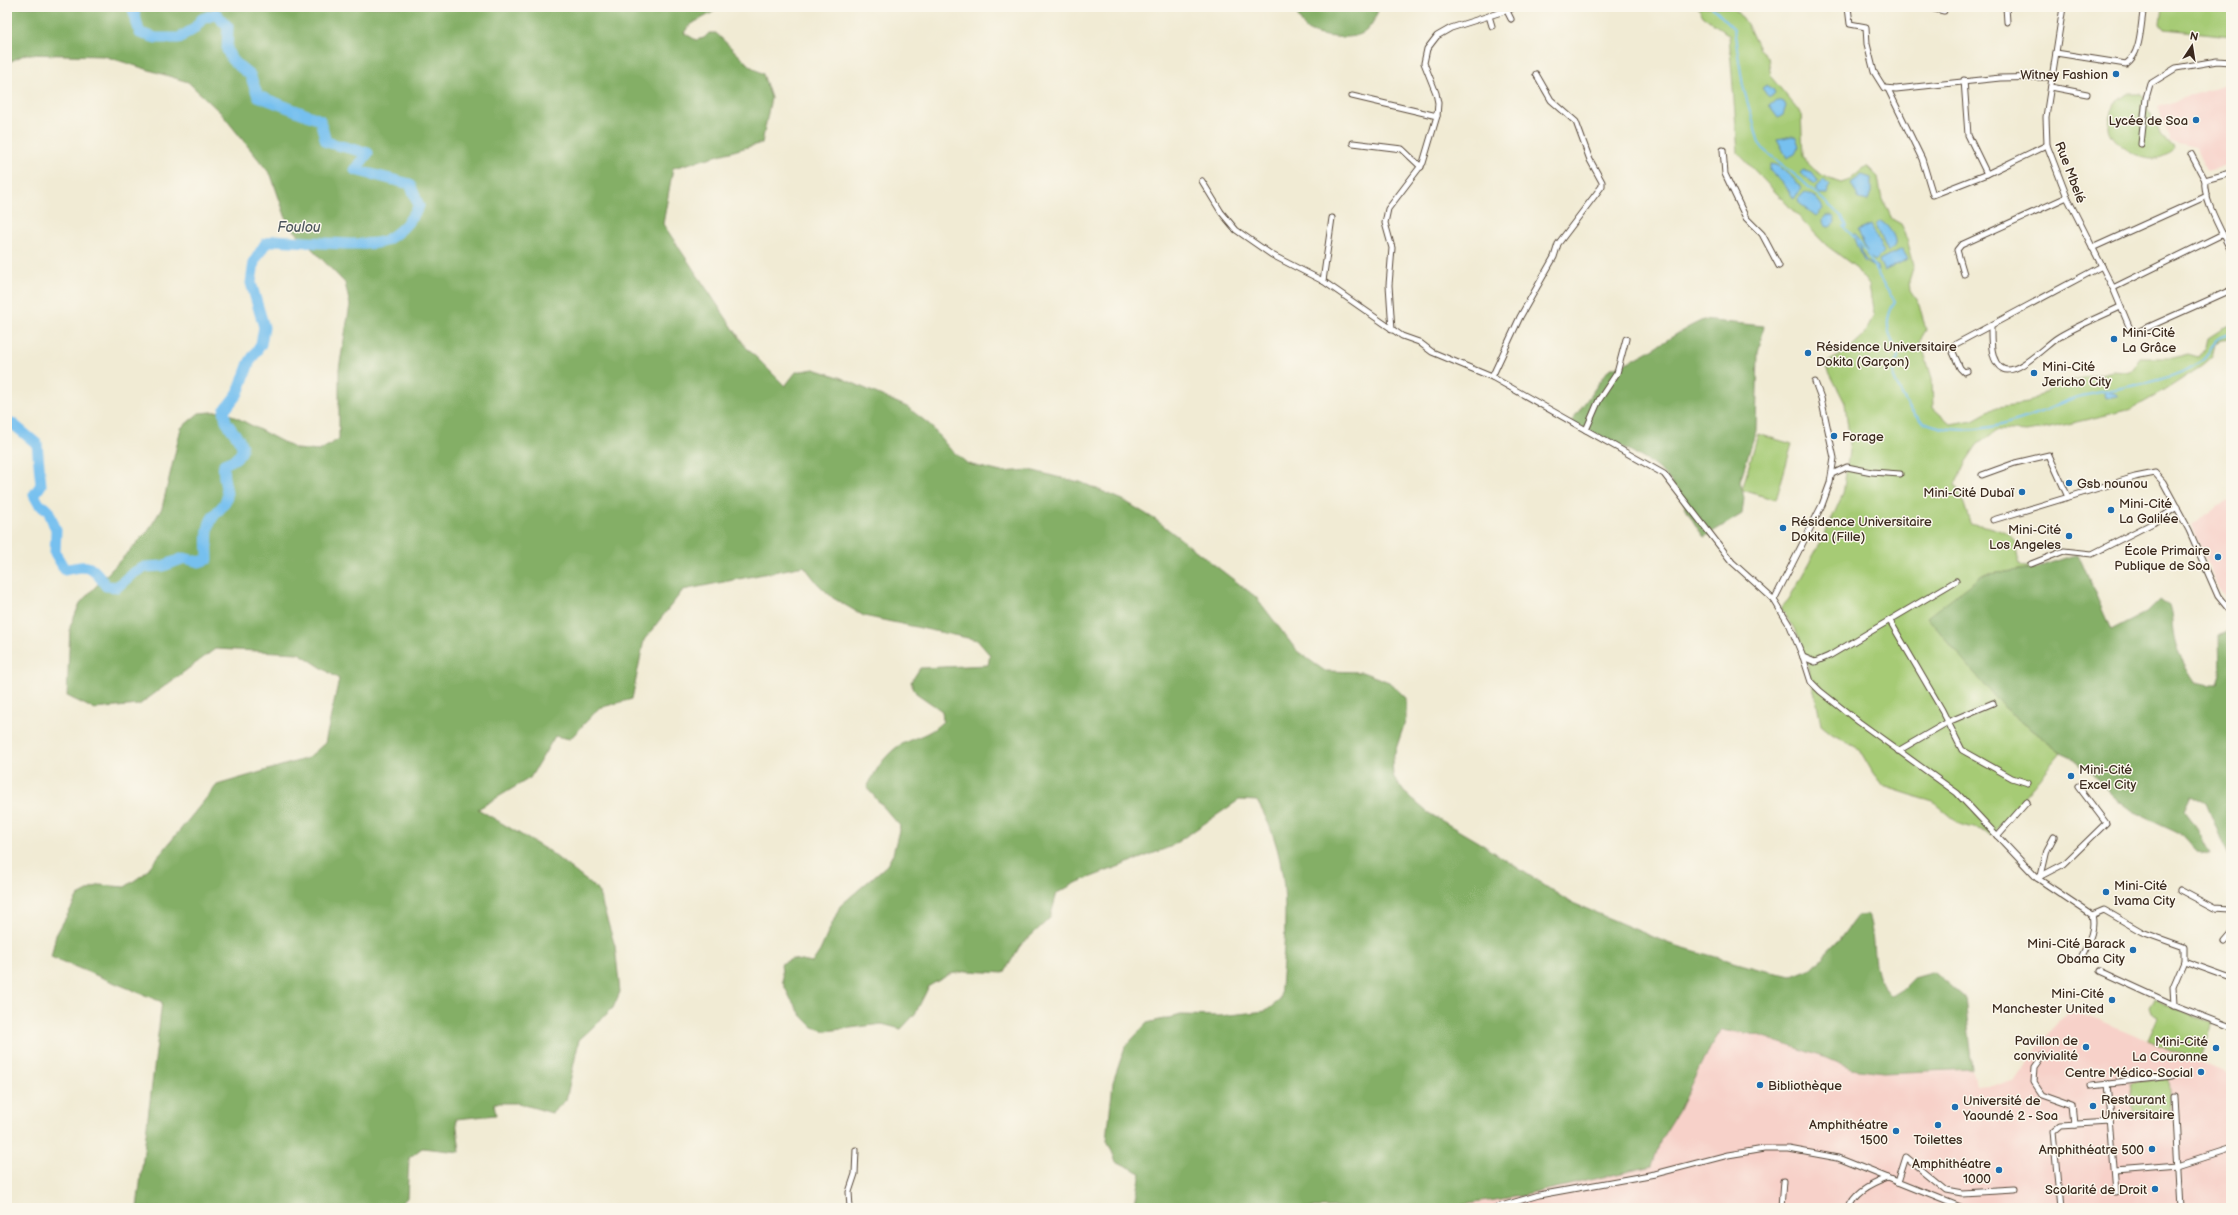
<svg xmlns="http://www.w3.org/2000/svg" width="2238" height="1215" viewBox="0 0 2238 1215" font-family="'Balsamiq Sans',sans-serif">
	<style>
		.built { fill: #f7d1c9 }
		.green { fill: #a6cb75; stroke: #707a4a }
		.forest { fill: #84af66; stroke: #606c42 }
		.water { fill: #76c0ef; stroke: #587586 }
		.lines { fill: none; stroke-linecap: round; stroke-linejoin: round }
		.stream { stroke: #76c0ef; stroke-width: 2 }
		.river { stroke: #76c0ef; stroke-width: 11 }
		.minor-casing { stroke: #564739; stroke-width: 7 }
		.minor { stroke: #fff; stroke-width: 5 }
		.poi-dot { fill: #1f6fb2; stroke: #fbf7ec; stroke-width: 1.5 }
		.labels { text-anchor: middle; stroke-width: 3; stroke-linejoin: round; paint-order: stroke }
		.poi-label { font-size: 13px; fill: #3b2a1e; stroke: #fbf7ec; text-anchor: end }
		.street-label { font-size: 13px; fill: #3b2a1e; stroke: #fbf7ec }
		.water-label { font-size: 14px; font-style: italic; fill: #4d575d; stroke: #fbf7ec }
	</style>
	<rect width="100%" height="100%" fill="#fbf7ec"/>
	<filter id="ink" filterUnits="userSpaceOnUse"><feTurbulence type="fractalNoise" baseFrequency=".025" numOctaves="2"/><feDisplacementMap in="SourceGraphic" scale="8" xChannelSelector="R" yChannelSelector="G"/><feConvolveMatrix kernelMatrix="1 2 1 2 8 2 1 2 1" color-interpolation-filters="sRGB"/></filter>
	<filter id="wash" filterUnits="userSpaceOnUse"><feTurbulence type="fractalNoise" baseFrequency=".012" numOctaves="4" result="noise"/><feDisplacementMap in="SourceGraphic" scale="16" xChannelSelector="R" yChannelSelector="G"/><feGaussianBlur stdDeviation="0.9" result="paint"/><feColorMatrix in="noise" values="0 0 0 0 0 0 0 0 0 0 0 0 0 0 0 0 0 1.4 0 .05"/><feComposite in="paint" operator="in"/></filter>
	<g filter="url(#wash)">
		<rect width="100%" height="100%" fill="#f1ebd4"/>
		<g class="built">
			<polygon points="2231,82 2231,165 2206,171 2195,147 2170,141 2158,107"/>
			<polygon points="2231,499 2231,606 2218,588 2192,526 2218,505"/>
			<polygon points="2073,1009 2231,1075 2231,1208 1442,1208 1521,1196 1652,1166 1661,1139 1678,1112 1701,1063 1722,1029 1752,1034 1827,1058 1852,1069 1883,1073 1973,1069 1976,1086 2014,1083 2056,1022"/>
		</g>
		<g class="green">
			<path d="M 1698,7 L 1733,7 L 1747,24 L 1759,49 L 1768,57 L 1771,77 L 1801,113 L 1803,155 C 1810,170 1825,178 1841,183 L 1850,180 L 1865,167 L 1868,167 L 1878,177 L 1881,195 L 1892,219 L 1901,224 L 1905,232 L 1914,265 L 1909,281 L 1910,291 L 1919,304 L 1926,330 L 1920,340 L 1932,378 L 1933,408 L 1951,424 L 1973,420 L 1997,407 L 2028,403 L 2057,384 L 2113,371 L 2126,372 L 2132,370 L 2140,358 L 2173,358 L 2188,354 L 2198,357 L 2206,347 L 2208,338 L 2222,329 L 2231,326 L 2231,339 L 2221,340 L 2215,343 L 2212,357 L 2202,366 L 2162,392 L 2132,409 L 2055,427 L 2026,432 L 1997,430 L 1977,445 L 1965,463 L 1955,484 L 1964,504 L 1970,523 C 1983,526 2010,529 2015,544 C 2017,552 2017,558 2021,566 L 2035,568 L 1982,575 L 2005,709 L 2061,752 L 1991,836 L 1985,831 L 1959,824 L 1933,802 L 1883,786 L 1873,773 L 1859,749 L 1832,734 L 1821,725 L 1817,703 L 1800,638 L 1781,608 L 1789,599 L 1823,538 L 1843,494 L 1850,444 L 1845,403 L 1825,364 L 1849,349 L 1863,336 L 1874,315 L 1869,285 L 1854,266 L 1826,245 L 1738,153 L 1729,35 L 1703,16 Z"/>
			<polygon points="2162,7 2231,7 2231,36 2165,29 2160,23"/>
			<path d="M 2127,94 L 2141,94 L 2145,98 L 2148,110 L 2155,119 L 2161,137 L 2173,145 L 2174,149 L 2172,152 C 2167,155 2158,159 2152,159 C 2138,159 2110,142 2109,127 C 2109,120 2113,110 2115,103 Z"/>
			<polygon points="1758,434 1792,444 1776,500 1742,490"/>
			<polygon points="2154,999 2194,1017 2213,1022 2198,1061 2148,1040 2158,1017 2151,1013 2149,1007"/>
			<polygon points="2168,1079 2171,1113 2134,1116 2130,1082"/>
		</g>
		<g class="forest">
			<path d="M 7,7 L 719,7 C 709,18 690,20 684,33 L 696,40 L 704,38 L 709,33 L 716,33 L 750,66 L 763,74 L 771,98 L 762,143 L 673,168 L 663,224 L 745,346 L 785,386 L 796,372 L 814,369 L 839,377 L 907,407 L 929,424 L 949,448 L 968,464 L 1001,472 L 1030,470 L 1057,477 L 1080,482 L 1123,500 L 1156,520 L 1256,597 L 1297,651 L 1325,671 L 1362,672 L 1389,682 L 1406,698 L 1406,719 L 1392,761 L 1393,776 L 1404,792 L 1427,812 L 1483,845 L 1568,901 L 1670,944 L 1762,970 L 1792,976 L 1812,968 L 1839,940 L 1857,916 L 1868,915 C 1878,942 1867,975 1891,996 L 1904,988 L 1914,978 L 1935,972 L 1965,998 L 1973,1069 L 1883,1073 L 1852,1069 L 1827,1058 L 1752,1034 L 1722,1029 L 1701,1063 L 1678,1112 L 1661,1139 L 1652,1166 L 1521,1196 L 1442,1208 L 1134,1208 L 1141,1173 L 1116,1161 L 1107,1140 L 1113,1082 L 1125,1047 L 1147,1023 L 1181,1015 L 1220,1016 L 1266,1011 L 1280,1000 C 1285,931 1295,864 1257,801 L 1239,800 L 1170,847 L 1078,882 L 1057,893 L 1050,918 L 1020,946 L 1004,973 L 968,971 L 950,974 L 929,986 L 915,1014 L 901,1029 L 882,1024 L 826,1031 L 813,1027 L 802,1016 L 790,998 L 783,983 L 781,964 L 792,959 L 812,963 L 820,951 L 840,906 L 887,865 L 893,854 L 900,826 L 867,788 C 874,773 883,757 897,747 C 913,736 927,738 943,721 L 942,711 L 916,693 L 911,682 L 920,668 L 988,665 L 990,655 L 977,640 L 864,616 L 833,598 L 818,584 L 804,566 L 683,590 L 644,640 L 632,699 L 599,708 L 570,739 L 555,736 L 530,778 L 478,809 L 550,852 L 598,890 L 615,946 L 620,992 L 613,1008 L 579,1040 L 566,1100 L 552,1113 L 518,1103 L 494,1103 L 496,1115 L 456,1119 L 460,1152 L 422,1148 L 409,1158 L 407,1198 L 396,1208 L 137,1208 L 162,1002 L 51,957 L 56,935 L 78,896 L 99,885 L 125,887 L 144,874 L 217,785 L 308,758 L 325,743 L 339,679 L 299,653 L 215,649 L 139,705 L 94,709 L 67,696 L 70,627 L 80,603 L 148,531 L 162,508 L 181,428 L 199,413 L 224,411 L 296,449 L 319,451 L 339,439 L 339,369 L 350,305 L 345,283 L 288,224 L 271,175 L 221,113 L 188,82 L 104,56 L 26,54 L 7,63 Z"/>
			<path d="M 1294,7 L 1376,7 L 1378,10 C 1376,18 1369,31 1361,34 C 1348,40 1316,37 1306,29 C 1301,24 1297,14 1294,7 Z"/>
			<path d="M 1703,320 L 1764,326 L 1758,353 L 1756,430 L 1740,481 L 1744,498 L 1742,514 L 1704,537 C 1688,518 1682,493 1665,475 C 1645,454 1597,435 1571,422 L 1609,369 C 1643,360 1671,334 1703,320 Z"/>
			<path d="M 2078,554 L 2111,630 L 2148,611 L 2160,599 L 2169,606 C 2172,615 2172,622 2173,631 C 2175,650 2186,668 2196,683 L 2209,686 L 2217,683 L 2220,674 L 2219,636 L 2231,630 L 2231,847 L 2228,856 L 2206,803 L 2191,795 L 2184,810 L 2194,823 L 2210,854 L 2197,852 L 2180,833 L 2133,811 L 2113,796 L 2090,772 L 2072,757 L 2061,752 L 2005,709 L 1927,617 L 1982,575 L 2035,568 Z"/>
		</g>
		<g class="water">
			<polygon points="1767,85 1773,89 1775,93 1769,98 1762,88"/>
			<polygon points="1776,100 1784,102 1786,106 1783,115 1778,118 1769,106"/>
			<polygon points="1792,136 1796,137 1799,146 1795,154 1787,158 1777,139"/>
			<path d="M 1770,164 C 1785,165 1791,179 1802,187 L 1794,199 L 1784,184 L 1770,171 Z"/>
			<polygon points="1803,170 1812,173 1818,181 1814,184 1800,173"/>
			<polygon points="1862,175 1871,178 1871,193 1868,201 1859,199 1851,183"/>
			<polygon points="1823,180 1830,185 1828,194 1819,194 1816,191 1816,187"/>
			<path d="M 1805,192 C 1813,196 1820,200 1823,209 L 1816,216 L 1799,203 L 1798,199 Z"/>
			<circle cx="1829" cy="221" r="6"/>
			<path d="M 1880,221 C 1886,223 1897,237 1895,244 C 1894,248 1891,249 1888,252 L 1876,225 Z"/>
			<polygon points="1871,225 1884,252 1875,261 1866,255 1867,251 1858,231"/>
			<path d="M 1853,234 C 1868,245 1854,259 1877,266 L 1878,270 L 1864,261 Z"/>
			<polygon points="1902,249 1908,259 1884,271 1879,261"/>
			<polygon points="2106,391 2114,392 2118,396 2105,398 2104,394"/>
		</g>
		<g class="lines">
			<g class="stream">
				<polyline points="1712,7 1734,29 1743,86 1759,143 1765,151 1800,179 1841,216 1847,226 1843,226 1854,237"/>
				<path d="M 1859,241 C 1873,260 1880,283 1895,301 C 1885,319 1886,327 1894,346 C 1895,349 1898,354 1898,357 C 1898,364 1892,371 1894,378 C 1899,391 1911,416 1924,422 C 1959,438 2005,426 2039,413 C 2052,408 2065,400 2078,397 C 2112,388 2172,383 2200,362 C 2216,351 2206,338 2231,334"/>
			</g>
			<path class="river" d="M 7,422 L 13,424 L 37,444 L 41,485 L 34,495 L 39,504 L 48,510 L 56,530 L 55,553 L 65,570 C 90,564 92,565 106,586 L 117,587 L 133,573 L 145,567 L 163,566 L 184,558 L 199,562 L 208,559 C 208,547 205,527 213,517 C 218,509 225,507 227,497 C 228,487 221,478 224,464 C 256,452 238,440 227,423 C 225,420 225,415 224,411 L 238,393 L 249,363 L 261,344 L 264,327 L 251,283 L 254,262 L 265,244 L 276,240 C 296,241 370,248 384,241 C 399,234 411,220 419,206 L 410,184 L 355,170 L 368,153 L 326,142 L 320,120 L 258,96 L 250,75 L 232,60 L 227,50 L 228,27 L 216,14 L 202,19 L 194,29 L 179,38 L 156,38 L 140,33 C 136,24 136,16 132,7"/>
		</g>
	</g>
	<g filter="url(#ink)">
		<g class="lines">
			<g class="minor-casing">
				<g id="minor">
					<polyline points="1848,7 1850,24 1866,27 1867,44 1874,72 1884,88 1896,89 2000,78 2052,77"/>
					<polyline points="1926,7 1944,11"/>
					<polyline points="2006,7 2007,22"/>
					<polyline points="2063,7 2046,117 2047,145 2067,197 2113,288 2131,331 2135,333 2231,290"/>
					<polyline points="1507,11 1511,19"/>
					<polyline points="1489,16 1492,26"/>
					<path d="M 2056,53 L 2126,64 C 2142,53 2140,25 2144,7"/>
					<polyline points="1964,80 1968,135 1987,174"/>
					<polyline points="2051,87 2087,94"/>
					<polyline points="1888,89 1922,159 1933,195 1987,174 2047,145"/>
					<polyline points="1352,96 1437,116"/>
					<polyline points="1353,143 1402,149 1421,167"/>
					<polyline points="2141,144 2146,98 2150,84 2176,68 2217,61 2231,62"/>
					<polyline points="1723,150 1725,174 1746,218 1762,234 1779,266"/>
					<polyline points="2191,154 2205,180"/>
					<path d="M 2205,180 C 2202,198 2223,234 2231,251"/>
					<polyline points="2205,180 2231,173"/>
					<path d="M 1202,181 L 1221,212 L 1236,230 L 1272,255 L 1323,281 L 1402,336 L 1419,342 L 1432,352 L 1492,377 L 1664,474 L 1732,562 L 1774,600 L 1790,626 L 1803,657 L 1811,682 L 1820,691 L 1859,722 L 1957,793 L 2037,878 L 2092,915 C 2096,931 2087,944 2080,959"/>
					<polyline points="2092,248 2207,196"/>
					<polyline points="1964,274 1957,250 1961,245 2067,197"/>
					<polyline points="1323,281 1332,218"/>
					<polyline points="2113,288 2223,234"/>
					<path d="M 1991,327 C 1991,338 1990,363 2003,369 C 2017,376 2046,345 2057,338 C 2076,326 2100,317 2120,307"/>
					<polyline points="1392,330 1389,285 1392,248 1385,223 1388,209 1423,163 1437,116 1438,103 1436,93 1424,63 1427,49 1437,36 1451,28 1511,9"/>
					<polyline points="1967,371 1964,372 1960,368 1952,350 1954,345 2102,266"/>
					<polyline points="1492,377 1520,317 1554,257 1558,244 1602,186 1602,182 1590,160 1576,122 1551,100 1536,74"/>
					<polyline points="1586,430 1599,400 1617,373 1626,339"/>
					<polyline points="1832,474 1847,467 1872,472 1900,474"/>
					<polyline points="1982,475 2015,463 2049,455 2068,497"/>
					<polyline points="1993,520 2135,477 2155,473 2163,482 2189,530 2218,596 2231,612"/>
					<polyline points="2031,564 2064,551 2092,554 2153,523 2177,507"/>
					<polyline points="1774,600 1822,505 1830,483 1834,458 1821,398 1815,382"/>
					<polyline points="1890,621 1942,710 1962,750 2012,778 2028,783"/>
					<polyline points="1803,657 1815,662 1829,656 1956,581"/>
					<polyline points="1898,751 1948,722 1993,703"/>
					<polyline points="1997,836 2027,802"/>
					<polyline points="2041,876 2047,850 2054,837"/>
					<polyline points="2037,878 2064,864 2106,823 2078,786"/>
					<polyline points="2180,890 2214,908 2231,909"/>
					<polyline points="2092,915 2104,910 2142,932 2184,947 2184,961 2173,987 2174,1005"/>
					<polyline points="2225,942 2231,935"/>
					<polyline points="2184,961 2231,978"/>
					<polyline points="2100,971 2174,1005 2231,1027"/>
					<polyline points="2043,1056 2035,1067 2034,1082 2042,1094 2073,1105 2075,1124"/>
					<polyline points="2107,1082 2116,1192"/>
					<polyline points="2091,1085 2172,1076"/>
					<polyline points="2174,1097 2180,1208"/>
					<polyline points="2115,1171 2178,1166 2231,1149"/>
					<polyline points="1898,1182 1906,1157 1946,1190 1962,1193 2015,1190"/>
					<polyline points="850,1208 849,1192 855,1174 856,1150"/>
					<polyline points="1494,1208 1539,1195 1655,1174 1728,1155 1764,1149 1789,1149 1838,1158 1963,1208"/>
					<polyline points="1781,1208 1783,1181"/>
					<path d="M 1849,1208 C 1854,1192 1874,1183 1888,1178"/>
					<polyline points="2060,1208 2053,1132 2061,1125 2110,1122"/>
				</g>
			</g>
			<use href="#minor" class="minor"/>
		</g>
	</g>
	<g class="poi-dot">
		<circle cx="2116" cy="74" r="4"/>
		<circle cx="2196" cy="120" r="4"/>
		<circle cx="2114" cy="339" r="4"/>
		<circle cx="1808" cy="353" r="4"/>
		<circle cx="2034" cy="373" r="4"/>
		<circle cx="1834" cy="436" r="4"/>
		<circle cx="2069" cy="483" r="4"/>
		<circle cx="2022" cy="492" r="4"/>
		<circle cx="2111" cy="510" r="4"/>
		<circle cx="1783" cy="528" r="4"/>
		<circle cx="2069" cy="536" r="4"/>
		<circle cx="2218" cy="557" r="4"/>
		<circle cx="2071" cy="776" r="4"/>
		<circle cx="2106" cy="892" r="4"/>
		<circle cx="2133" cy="950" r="4"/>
		<circle cx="2112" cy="1000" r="4"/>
		<circle cx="2086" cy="1047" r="4"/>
		<circle cx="2216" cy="1048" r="4"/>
		<circle cx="2201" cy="1072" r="4"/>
		<circle cx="1760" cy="1085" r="4"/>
		<circle cx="2093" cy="1106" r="4"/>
		<circle cx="1955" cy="1107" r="4"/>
		<circle cx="1938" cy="1125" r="4"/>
		<circle cx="1896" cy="1131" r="4"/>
		<circle cx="2152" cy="1149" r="4"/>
		<circle cx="1999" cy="1170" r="4"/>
		<circle cx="2155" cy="1189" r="4"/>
	</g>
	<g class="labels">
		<g class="poi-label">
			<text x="2108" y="79">Witney Fashion</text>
			<text x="2188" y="125">Lycée de Soa</text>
			<text x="2122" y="337" text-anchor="start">Mini-Cité<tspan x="2122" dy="15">La Grâce</tspan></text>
			<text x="1816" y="351" text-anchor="start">Résidence Universitaire<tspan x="1816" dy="15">Dokita (Garçon)</tspan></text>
			<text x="2042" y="371" text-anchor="start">Mini-Cité<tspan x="2042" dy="15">Jericho City</tspan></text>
			<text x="1842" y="441" text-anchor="start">Forage</text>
			<text x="2077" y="488" text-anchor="start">Gsb nounou</text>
			<text x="2014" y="497">Mini-Cité Dubaï</text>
			<text x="2119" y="508" text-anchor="start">Mini-Cité<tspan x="2119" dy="15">La Galilée</tspan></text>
			<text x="1791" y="526" text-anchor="start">Résidence Universitaire<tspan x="1791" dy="15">Dokita (Fille)</tspan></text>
			<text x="2061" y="534">Mini-Cité<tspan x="2061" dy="15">Los Angeles</tspan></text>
			<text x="2210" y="555">École Primaire<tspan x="2210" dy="15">Publique de Soa</tspan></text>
			<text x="2079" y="774" text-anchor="start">Mini-Cité<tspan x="2079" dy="15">Excel City</tspan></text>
			<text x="2114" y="890" text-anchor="start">Mini-Cité<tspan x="2114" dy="15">Ivama City</tspan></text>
			<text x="2125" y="948">Mini-Cité Barack<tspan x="2125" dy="15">Obama City</tspan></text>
			<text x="2104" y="998">Mini-Cité<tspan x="2104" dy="15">Manchester United</tspan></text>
			<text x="2078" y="1045">Pavillon de<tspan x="2078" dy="15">convivialité</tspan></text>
			<text x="2208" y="1046">Mini-Cité<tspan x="2208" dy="15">La Couronne</tspan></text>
			<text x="2193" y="1077">Centre Médico-Social</text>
			<text x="1768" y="1090" text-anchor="start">Bibliothèque</text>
			<text x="2101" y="1104" text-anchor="start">Restaurant<tspan x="2101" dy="15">Universitaire</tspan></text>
			<text x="1963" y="1105" text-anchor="start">Université de<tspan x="1963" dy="15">Yaoundé 2 - Soa</tspan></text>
			<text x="1888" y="1129">Amphithéatre<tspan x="1888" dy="15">1500</tspan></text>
			<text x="1938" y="1144" text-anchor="middle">Toilettes</text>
			<text x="2144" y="1154">Amphithéatre 500</text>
			<text x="1991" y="1168">Amphithéatre<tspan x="1991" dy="15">1000</tspan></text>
			<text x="2147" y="1194">Scolarité de Droit</text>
		</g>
		<g class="street-label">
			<text transform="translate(2071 172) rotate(69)" y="5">Rue Mbelé</text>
		</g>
		<g class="water-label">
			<text x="299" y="232">Foulou</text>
		</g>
	</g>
	<rect width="2238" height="1215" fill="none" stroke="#fbf7ec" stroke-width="24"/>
	<g transform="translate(2192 46) rotate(12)" stroke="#fbf7ec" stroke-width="3" paint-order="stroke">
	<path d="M0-3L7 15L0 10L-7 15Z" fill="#3b2a1e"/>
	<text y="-6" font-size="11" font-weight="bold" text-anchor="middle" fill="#3b2a1e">N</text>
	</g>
</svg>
